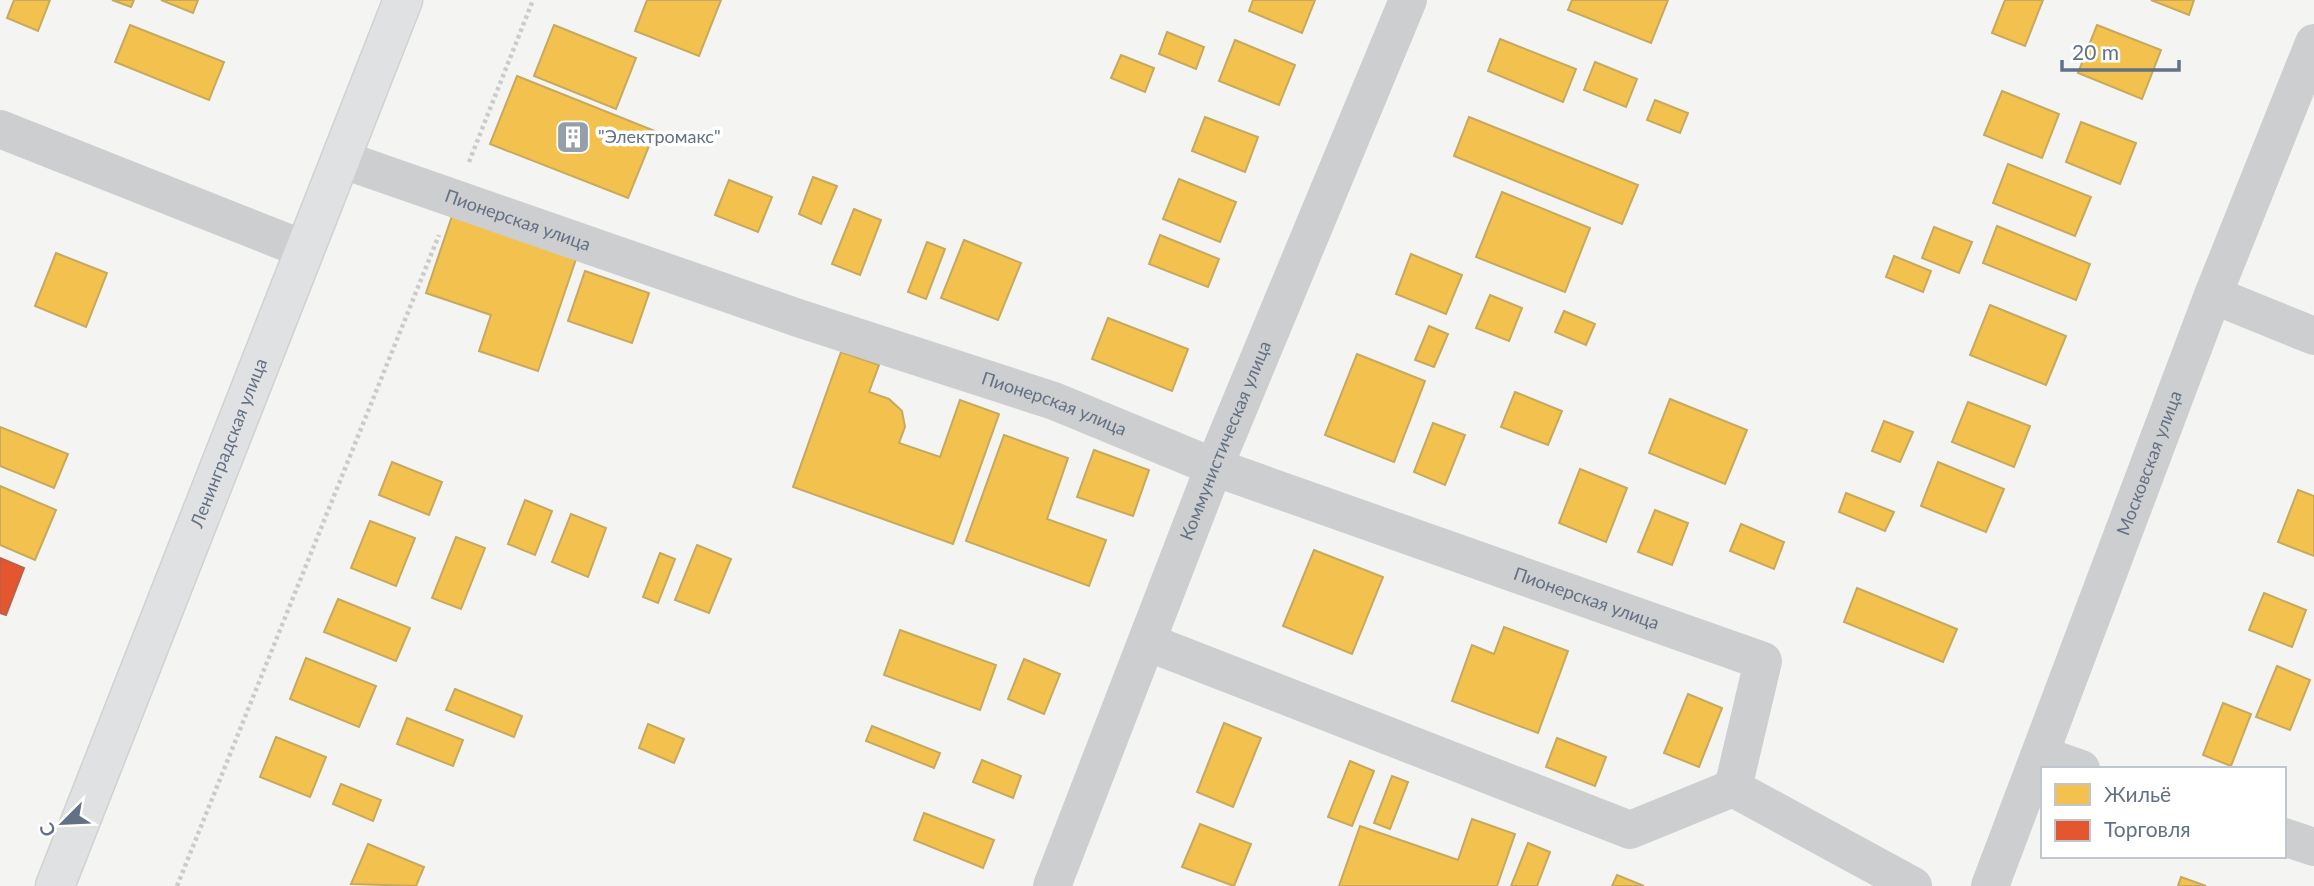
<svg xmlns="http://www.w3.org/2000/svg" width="2314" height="886" viewBox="0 0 2314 886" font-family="Lato,sans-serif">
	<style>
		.homes { fill: #f2c14e; stroke: #c7a95e; stroke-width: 2 }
		.shops { fill: #e4572e; stroke: #bd5f48; stroke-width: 2 }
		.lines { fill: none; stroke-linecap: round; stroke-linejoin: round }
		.secondary-casing { stroke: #d0d2d2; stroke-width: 41 }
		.path { stroke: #cbcbcc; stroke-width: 4.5; stroke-dasharray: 3.5 3.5; stroke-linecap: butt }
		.street { stroke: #cdcecf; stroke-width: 38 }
		.secondary { stroke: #e0e1e2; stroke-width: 38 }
		.labels { text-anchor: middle; stroke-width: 7; stroke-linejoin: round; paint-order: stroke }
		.poi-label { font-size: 18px; fill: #627184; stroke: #fff; text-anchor: start }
		.street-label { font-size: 18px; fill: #627184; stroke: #fff }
	</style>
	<rect width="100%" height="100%" fill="#f4f4f2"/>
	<g class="homes">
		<polygon points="14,0 50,0 38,31 7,18"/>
		<polygon points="112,0 134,0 131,7"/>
		<polygon points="161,0 198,0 193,13"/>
		<polygon points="647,0 721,0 699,56 635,31"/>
		<polygon points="1253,0 1315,0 1302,33 1249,11"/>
		<polygon points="1572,0 1668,0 1651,43 1568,10"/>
		<polygon points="2005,0 2043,0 2025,46 1992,33"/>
		<polygon points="2151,0 2194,0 2189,15"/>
		<polygon points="130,25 224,62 209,100 115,62"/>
		<polygon points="554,25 636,58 616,109 534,76"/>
		<polygon points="2097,25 2161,50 2142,99 2078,73"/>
		<polygon points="1167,32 1204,47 1196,69 1159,54"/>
		<polygon points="1500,39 1576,69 1563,102 1488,71"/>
		<polygon points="1235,40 1295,65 1279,105 1219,81"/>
		<polygon points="1121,55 1154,68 1145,92 1111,78"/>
		<polygon points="1595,62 1637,79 1626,107 1584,90"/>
		<polygon points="517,76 655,131 628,198 490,144"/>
		<polygon points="2002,91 2059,114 2042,158 1984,135"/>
		<polygon points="1655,100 1688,113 1680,133 1647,120"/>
		<polygon points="1205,117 1258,137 1245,172 1192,151"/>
		<polygon points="1469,117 1638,185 1622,224 1454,156"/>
		<polygon points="2081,122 2136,143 2120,184 2066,162"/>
		<polygon points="2008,164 2091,197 2075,236 1993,203"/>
		<polygon points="813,177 837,186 821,224 799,214"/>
		<polygon points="1179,179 1236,202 1220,242 1163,219"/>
		<polygon points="729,180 772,197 758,232 715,215"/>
		<polygon points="1502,192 1590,228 1565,292 1476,257"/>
		<polygon points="854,209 881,220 860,275 832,264"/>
		<polygon points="453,213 577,256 538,371 479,351 491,315 426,293"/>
		<polygon points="1997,226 2090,264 2076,300 1983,263"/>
		<polygon points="1934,227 1972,242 1959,273 1922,258"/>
		<polygon points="1160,235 1219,259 1208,287 1149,264"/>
		<polygon points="964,240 1021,263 998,320 941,298"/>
		<polygon points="927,242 945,249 926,299 908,292"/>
		<polygon points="56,253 107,273 86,327 35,306"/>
		<polygon points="1411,254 1462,275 1446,314 1396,294"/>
		<polygon points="1894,256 1931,271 1923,292 1886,277"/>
		<polygon points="585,271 649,293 632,343 568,321"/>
		<polygon points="1490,295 1522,308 1509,341 1476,328"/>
		<polygon points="1990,305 2066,336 2046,385 1970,355"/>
		<polygon points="1564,311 1595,324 1586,345 1555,332"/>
		<polygon points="1108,318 1188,349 1172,391 1092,359"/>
		<polygon points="1429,326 1448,334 1434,367 1415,360"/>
		<polygon points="841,352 879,365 869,392 889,399 902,411 905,427 899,443 940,457 960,400 999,414 953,544 793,487"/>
		<polygon points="1357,354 1425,381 1394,462 1325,435"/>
		<polygon points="1515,392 1562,411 1548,445 1501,427"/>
		<polygon points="1670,399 1747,430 1725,484 1649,453"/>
		<polygon points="1968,402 2030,426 2014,467 1952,442"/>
		<polygon points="1884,421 1913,432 1900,462 1872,451"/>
		<polygon points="1433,423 1465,435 1445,485 1414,472"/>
		<polygon points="0,427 68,454 54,488 0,466"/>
		<polygon points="1004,435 1068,458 1047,519 1106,540 1089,586 966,541"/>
		<polygon points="1094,450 1149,470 1133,516 1077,497"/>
		<polygon points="392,462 442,482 429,515 379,495"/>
		<polygon points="1938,462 2004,489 1986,532 1921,506"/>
		<polygon points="1580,469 1627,488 1606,542 1559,523"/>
		<polygon points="0,486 56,510 35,560 0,545"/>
		<polygon points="2298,490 2314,496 2314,556 2278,542"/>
		<polygon points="1846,493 1894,512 1885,531 1839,512"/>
		<polygon points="525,500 552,511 535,555 508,544"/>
		<polygon points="1655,510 1688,523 1672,565 1638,552"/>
		<polygon points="571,514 606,528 588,577 552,562"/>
		<polygon points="370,521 415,538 396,586 351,568"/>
		<polygon points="1741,524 1784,542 1774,569 1730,551"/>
		<polygon points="456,537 485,548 461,609 432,598"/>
		<polygon points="697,545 731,559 709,613 675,600"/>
		<polygon points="1314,550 1383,577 1352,654 1283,626"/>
		<polygon points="660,553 675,559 658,603 643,597"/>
		<polygon points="1857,588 1957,629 1943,662 1844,622"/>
		<polygon points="2264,593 2306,610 2292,647 2249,630"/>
		<polygon points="338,599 410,628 396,661 324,632"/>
		<polygon points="1504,627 1568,651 1538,733 1452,701 1472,645 1494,654"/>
		<polygon points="900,630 996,665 980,710 884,675"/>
		<polygon points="306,658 376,686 359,727 290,699"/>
		<polygon points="1024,659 1060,674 1044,714 1008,699"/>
		<polygon points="2277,666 2310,680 2290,730 2256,717"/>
		<polygon points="455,689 522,716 514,737 446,710"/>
		<polygon points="1688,694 1722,708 1699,767 1664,753"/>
		<polygon points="2223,703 2251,714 2231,766 2203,755"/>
		<polygon points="407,718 463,740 453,766 397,744"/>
		<polygon points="1224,723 1261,738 1233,807 1197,792"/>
		<polygon points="648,724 684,739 674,763 639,748"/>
		<polygon points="872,726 940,753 934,768 866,741"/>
		<polygon points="276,737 326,757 310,797 260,777"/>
		<polygon points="1557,738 1606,757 1595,786 1546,767"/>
		<polygon points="982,760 1021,776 1013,798 973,782"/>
		<polygon points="1350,761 1374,771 1352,826 1328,817"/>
		<polygon points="1392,776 1408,782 1390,829 1374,823"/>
		<polygon points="341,784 381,800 373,821 333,804"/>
		<polygon points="924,813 994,840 983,868 914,840"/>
		<polygon points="1472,819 1515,834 1497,886 1339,886 1360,826 1458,860"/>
		<polygon points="1200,824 1251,844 1234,886 1182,867"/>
		<polygon points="1528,843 1550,852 1537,886 1511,886"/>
		<polygon points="368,844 424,867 416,886 351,884"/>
		<polygon points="1617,875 1644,886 1612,886"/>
		<polygon points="2181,877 2206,886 2178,886"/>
	</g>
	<polygon class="shops" points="0,558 24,568 6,615 0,613"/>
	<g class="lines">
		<g class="secondary-casing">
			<g id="secondary">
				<path id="s4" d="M 55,886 L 403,0"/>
			</g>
		</g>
		<g class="path">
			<polyline points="469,162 533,0"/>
			<polyline points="177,886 439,235"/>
		</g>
		<g class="street">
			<polyline points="0,129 303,249"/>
			<path id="s1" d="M 341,159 L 798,318 L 1054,401 L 1214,467 L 1763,661 L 1733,788 L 1913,886"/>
			<polyline points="2213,295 2314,336"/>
			<polyline points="1147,642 1630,830 1733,788"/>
			<polyline points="2041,755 2081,769"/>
			<polyline points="2284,837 2314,847"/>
			<path id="s2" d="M 1052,886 L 1214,467 L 1408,0"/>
			<path id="s3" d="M 1990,886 L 2213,295 L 2314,43"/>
		</g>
		<use href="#secondary" class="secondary"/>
	</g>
	<defs>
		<g id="building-square" transform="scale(1.75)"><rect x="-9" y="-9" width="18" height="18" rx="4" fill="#959faa" stroke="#fff"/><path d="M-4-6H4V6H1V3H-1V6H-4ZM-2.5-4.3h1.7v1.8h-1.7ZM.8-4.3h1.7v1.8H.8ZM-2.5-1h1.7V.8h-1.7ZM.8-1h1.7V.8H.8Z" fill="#fff"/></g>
	</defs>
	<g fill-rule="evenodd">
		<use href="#building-square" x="573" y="137"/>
	</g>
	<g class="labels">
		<g class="poi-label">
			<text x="598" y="143">"Электромакс"</text>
		</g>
		<g class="street-label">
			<text dy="6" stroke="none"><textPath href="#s1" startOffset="187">Пионерская улица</textPath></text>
			<text dy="6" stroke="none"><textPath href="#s1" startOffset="754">Пионерская улица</textPath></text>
			<text dy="6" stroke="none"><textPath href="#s2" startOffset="478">Коммунистическая улица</textPath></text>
			<text dy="6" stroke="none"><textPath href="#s4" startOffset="476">Ленинградская улица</textPath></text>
			<text dy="6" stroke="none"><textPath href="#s3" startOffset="452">Московская улица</textPath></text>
			<text dy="6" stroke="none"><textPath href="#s1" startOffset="1321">Пионерская улица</textPath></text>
		</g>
	</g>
	<rect x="2041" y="767" width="245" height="91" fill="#ffffff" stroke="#c0c6ce" stroke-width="2"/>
	<rect x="2055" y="784" width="35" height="21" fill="#f2c14e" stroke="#c0c6ce" stroke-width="2"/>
	<text x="2104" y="802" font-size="21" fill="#627184">Жильё</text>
	<rect x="2055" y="820" width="35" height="21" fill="#e4572e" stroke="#c0c6ce" stroke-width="2"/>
	<text x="2104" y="837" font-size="21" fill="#627184">Торговля</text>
	<g transform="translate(63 823) rotate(246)" stroke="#ffffff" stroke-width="5" paint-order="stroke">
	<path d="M0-5L12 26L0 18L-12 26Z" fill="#627184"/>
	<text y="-10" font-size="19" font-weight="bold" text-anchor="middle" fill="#627184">С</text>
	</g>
	<path d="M2062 60v10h117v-10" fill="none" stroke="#627184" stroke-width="3.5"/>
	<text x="2072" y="60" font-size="21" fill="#627184" stroke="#ffffff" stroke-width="5" paint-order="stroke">20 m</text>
</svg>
